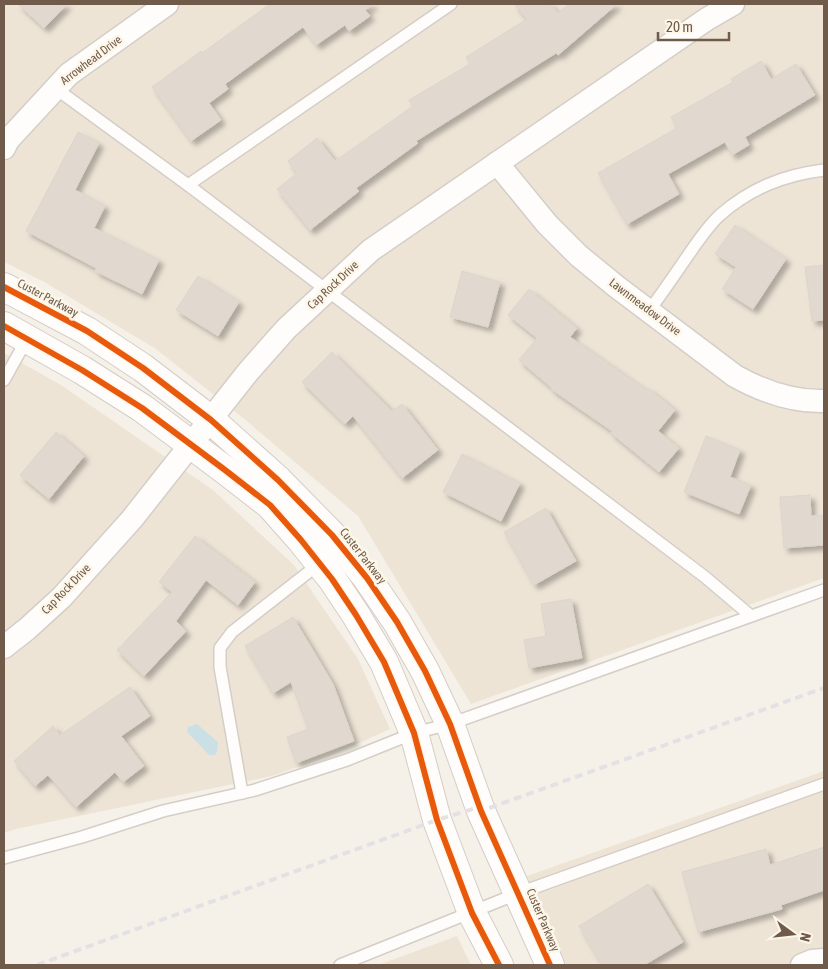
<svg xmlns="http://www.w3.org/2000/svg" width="828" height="969" viewBox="0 0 828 969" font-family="'Asap Condensed',sans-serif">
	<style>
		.residential { fill: #eee4d6 }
		.water { fill: #cbe0e4 }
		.building { fill: #e1d9d0; stroke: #ddd5cb; filter: url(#shadow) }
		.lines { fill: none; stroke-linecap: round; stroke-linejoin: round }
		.lane-casing { stroke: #d4cec7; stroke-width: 14 }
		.street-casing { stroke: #d4cec7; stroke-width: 25 }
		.secondary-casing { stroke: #d4cdc5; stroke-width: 30 }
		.lane { stroke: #fefdfc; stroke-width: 11 }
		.street { stroke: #fefdfc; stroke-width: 22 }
		.secondary { stroke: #fefdfc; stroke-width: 28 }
		.rail { stroke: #e4e1e4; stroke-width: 4; stroke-dasharray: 8 5; stroke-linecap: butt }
		.cycleway-casing { stroke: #fdf7e9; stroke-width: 9 }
		.cycleway { stroke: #e8590c; stroke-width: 6 }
		.labels { text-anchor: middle; stroke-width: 5; stroke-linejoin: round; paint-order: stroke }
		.street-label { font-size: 12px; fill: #705b4b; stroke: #fdf7e9 }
	</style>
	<defs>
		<filter id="shadow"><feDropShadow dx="4.5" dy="4.5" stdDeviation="2.5" flood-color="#0004"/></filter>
	</defs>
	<rect width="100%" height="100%" fill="#f5f1e8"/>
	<g class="residential">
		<polygon points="4,4 824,4 824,578 471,704 358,516 248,422 156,349 46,283 4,262"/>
		<polygon points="4,353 61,385 213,490 294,565 358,659 390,729 335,754 272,776 16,829 4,833"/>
		<polygon points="824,771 824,965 560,965 541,923 527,876"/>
		<polygon points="457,936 471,965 378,965"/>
	</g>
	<polygon class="water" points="197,724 218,742 217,752 215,755 209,755 187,732 188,727"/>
	<g class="building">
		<polygon points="18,4 67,4 44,28"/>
		<polygon points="270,4 374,4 365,10 370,16 349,31 345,25 316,45 303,27 225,84 228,89 209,103 221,120 191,141 152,87 201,51 202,53"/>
		<polygon points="514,4 550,4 558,13 569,4 617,4 558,55 556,53 416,141 418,143 356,188 359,191 310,230 277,189 297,173 288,161 317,138 335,161 413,106 409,100 470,64 466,57 527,19"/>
		<polygon points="761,61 771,79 796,64 815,95 745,137 749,145 732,155 725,142 668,174 679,194 627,224 598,173 677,128 671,117 733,82 731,79"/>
		<polygon points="78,132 99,143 75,190 105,206 94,228 159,260 142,294 95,271 96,268 26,231"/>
		<polygon points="735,225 786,259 753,309 722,289 736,267 715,254"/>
		<polygon points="824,265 824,320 812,321 805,267"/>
		<polygon points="462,271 500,282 488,327 450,317"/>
		<polygon points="198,276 239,302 218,336 176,310"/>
		<polygon points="529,289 577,328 570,337 646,390 648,388 675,410 658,431 679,448 659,472 611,433 612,431 551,389 552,388 519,360 537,338 508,315"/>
		<polygon points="332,352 392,411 402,404 438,450 402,478 353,416 345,424 302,382"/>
		<polygon points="56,432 84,456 49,499 20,475"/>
		<polygon points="706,436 740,450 730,477 751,485 739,514 684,492"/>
		<polygon points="462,454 520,483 501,521 443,492"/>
		<polygon points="810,495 811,516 824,515 824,545 784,548 780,497"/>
		<polygon points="546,508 576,561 534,585 504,532"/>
		<polygon points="195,536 255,582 238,605 206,580 176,621 186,631 144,676 117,650 172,592 159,582"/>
		<polygon points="571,599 582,658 529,668 524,640 546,636 541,604"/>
		<polygon points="293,617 333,684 354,741 296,763 287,737 308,729 291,682 273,693 245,646"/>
		<polygon points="130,687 150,716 121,736 144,766 123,782 115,772 76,807 48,775 35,786 14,761 53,726 60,735"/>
		<polygon points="824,847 824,890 781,905 782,909 698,932 682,872 766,849 770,865"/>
		<polygon points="648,884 683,942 644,965 602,965 579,926"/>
	</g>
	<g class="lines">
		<g class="lane-casing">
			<g id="lane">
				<polyline points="55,88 188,185 705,577 751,616"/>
				<polyline points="188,185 451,4"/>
				<path d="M 649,311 C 663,292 676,273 689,254 C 698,241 708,226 720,215 C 751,188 784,175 824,170"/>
				<polyline points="4,380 27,339"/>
				<polyline points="242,793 220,667 220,648 232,632 319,564"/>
				<polyline points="4,858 82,837 163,811 255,790 347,760 414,733 450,724 824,590"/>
				<polyline points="340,965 519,893 824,784"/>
			</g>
		</g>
		<g class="street-casing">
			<g id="street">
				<polyline points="4,148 8,140 69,74 167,4"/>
				<path d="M 497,163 L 547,224 L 579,256 L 617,287 L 735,376 C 762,391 793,402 824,401"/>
				<polyline points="4,647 27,629 62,597 132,519 248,372 286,329 371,250 707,19 733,4"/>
				<polyline points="802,965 812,961 824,960"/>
			</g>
		</g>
		<g class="secondary-casing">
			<g id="secondary">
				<polyline points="4,287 87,331 143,368 211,420 278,480 332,535 367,578 397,622 425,671 450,724 481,811 550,965"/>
				<polyline points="4,326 82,370 142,408 225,470 270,505 301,540 332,579 356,615 384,662 414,733 437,820 472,913 499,965"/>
			</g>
		</g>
		<use href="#lane" class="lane"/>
		<use href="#street" class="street"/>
		<use href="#secondary" class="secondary"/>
		<polyline class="rail" points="37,965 437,820 476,808 481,811 824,688"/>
		<g class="cycleway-casing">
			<g id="cycleway">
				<polyline points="4,287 87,331 143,368 211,420 278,480 332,535 367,578 397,622 425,671 450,724 481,811 550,965"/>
				<polyline points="4,326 82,370 142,408 225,470 270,505 301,540 332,579 356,615 384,662 414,733 437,820 472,913 499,965"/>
			</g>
		</g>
		<use href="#cycleway" class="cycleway"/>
	</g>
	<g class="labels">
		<g class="street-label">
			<text transform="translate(91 60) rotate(-37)" y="4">Arrowhead Drive</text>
			<text transform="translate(333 285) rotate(-43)" y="4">Cap Rock Drive</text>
			<text transform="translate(48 298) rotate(28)" y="4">Custer Parkway</text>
			<text transform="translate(645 307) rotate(37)" y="4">Lawnmeadow Drive</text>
			<text transform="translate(363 556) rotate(52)" y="4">Custer Parkway</text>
			<text transform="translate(66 589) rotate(-46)" y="4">Cap Rock Drive</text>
			<text transform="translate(543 920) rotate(67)" y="4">Custer Parkway</text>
		</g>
	</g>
	<rect width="828" height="969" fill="none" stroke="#705b4b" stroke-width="10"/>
	<g transform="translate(793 934) rotate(105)" stroke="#fdf7e9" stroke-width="4" paint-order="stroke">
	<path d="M0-4L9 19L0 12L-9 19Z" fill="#705b4b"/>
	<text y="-8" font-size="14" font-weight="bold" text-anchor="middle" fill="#705b4b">N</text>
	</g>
	<path d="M658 32v8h71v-8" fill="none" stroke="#705b4b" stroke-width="2.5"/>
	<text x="666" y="32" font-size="15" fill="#705b4b" stroke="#fdf7e9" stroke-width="4" paint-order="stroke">20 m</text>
</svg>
